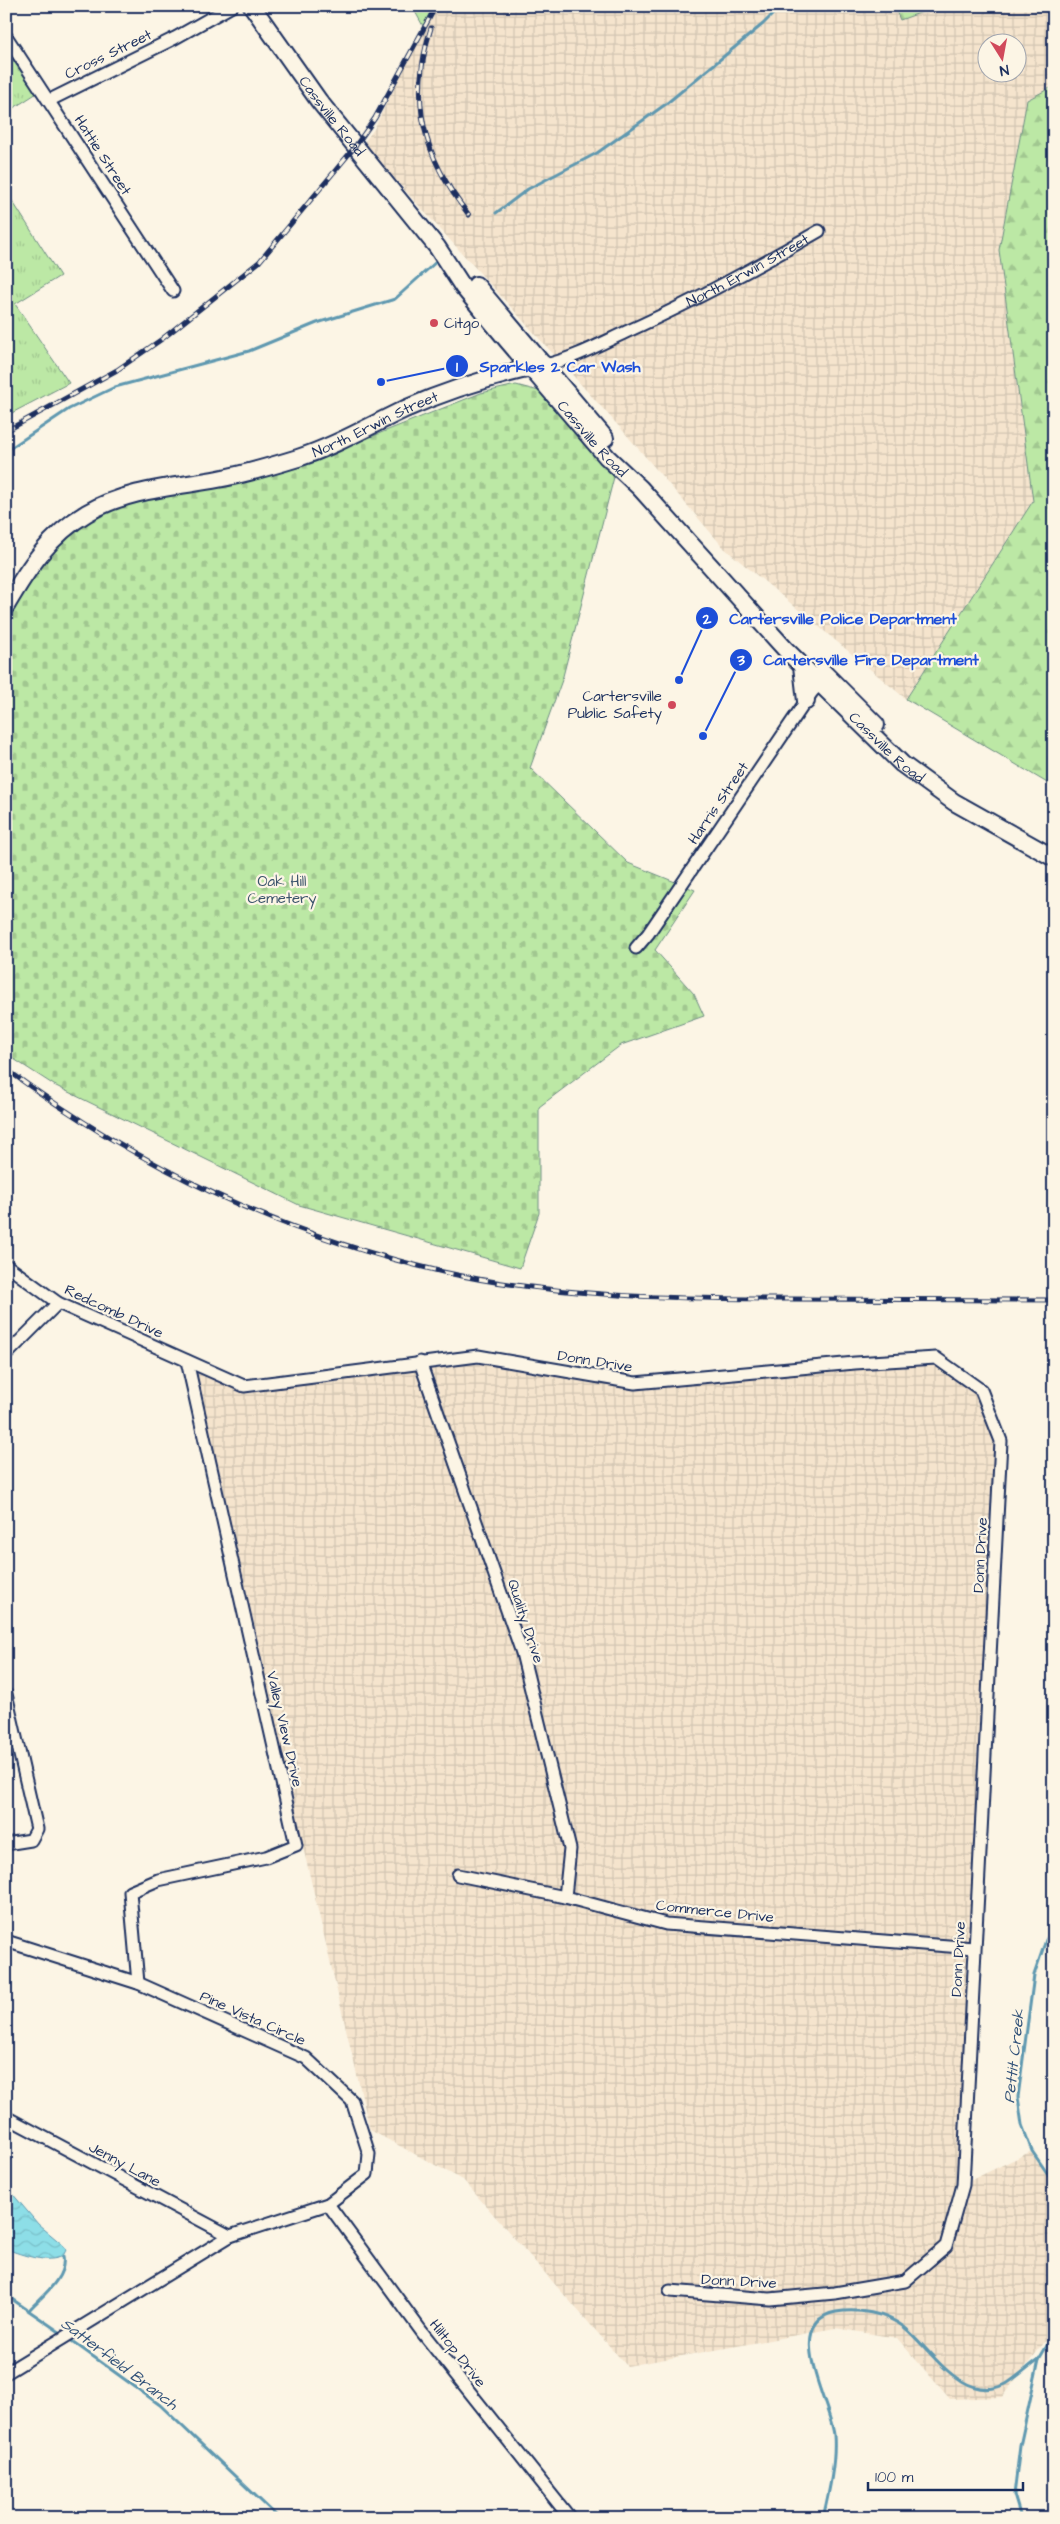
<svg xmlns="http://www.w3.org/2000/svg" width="1060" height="2524" viewBox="0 0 1060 2524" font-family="'Architects Daughter',sans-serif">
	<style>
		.industrial { fill: url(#industrial-grid); fill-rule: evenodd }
		.forest { fill: url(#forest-firs); stroke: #6c8c82 }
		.cemetery { fill: url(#cemetery-stones); stroke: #6c8c82 }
		.park { fill: url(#park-tufts); stroke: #6c8c82 }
		.water { fill: url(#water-waves); stroke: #5f98b0 }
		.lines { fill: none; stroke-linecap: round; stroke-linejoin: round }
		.stream { stroke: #5f98b0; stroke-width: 3 }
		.street-casing { stroke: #1b2f5e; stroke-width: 15 }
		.secondary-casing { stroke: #1b2f5e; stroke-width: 20 }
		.street { stroke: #fcf5e5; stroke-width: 11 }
		.secondary { stroke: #fcf5e5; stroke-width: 16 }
		.rail-casing { stroke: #1b2f5e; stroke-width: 5 }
		.rail { stroke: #fcf5e5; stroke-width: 3; stroke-dasharray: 9; stroke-linecap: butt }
		.poi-dot { fill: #d1495b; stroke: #fcf5e5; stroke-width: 2 }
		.labels { text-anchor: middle; stroke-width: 4.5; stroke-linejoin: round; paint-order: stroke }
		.street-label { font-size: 15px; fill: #1b2f5e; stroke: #fcf5e5 }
		.poi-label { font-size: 15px; fill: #1b2f5e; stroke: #fcf5e5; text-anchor: start }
		.park-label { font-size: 15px; fill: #3b546c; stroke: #fcf5e5 }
		.water-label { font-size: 16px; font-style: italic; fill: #325279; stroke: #fcf5e5 }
		.leader { fill: none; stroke: #1d4ed8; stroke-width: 2 }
		.callout-dot { fill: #1d4ed8; stroke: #fcf5e5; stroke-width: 2 }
		.mark-label { font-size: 15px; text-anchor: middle; font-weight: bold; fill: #fff }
		.callout-label { font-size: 16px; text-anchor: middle; font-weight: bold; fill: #1d4ed8; stroke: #fcf5e5; stroke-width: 4.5; stroke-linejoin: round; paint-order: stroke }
	</style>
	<defs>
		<pattern id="industrial-grid" width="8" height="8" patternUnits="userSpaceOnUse" patternTransform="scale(1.25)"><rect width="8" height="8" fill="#f5e4cd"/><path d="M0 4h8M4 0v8" fill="none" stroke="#d1c4b2"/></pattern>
		<pattern id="forest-firs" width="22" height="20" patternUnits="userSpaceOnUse" patternTransform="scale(1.25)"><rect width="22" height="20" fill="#bce8a5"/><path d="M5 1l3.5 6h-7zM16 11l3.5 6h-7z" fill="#a1c790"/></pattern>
		<pattern id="cemetery-stones" width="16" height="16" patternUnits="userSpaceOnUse" patternTransform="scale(1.25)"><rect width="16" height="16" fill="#bce8a5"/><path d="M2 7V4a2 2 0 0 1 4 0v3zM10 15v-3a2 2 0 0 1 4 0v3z" fill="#a1c790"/></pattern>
		<pattern id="park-tufts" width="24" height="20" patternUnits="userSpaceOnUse" patternTransform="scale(1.25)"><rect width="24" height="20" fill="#bce8a5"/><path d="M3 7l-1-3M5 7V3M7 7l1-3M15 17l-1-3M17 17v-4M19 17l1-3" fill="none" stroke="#a1c790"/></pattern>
		<pattern id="water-waves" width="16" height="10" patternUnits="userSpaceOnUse" patternTransform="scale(1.25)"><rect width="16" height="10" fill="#8ddee7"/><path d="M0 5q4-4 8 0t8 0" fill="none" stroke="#79bfc9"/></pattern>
	</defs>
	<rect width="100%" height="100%" fill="#fcf5e5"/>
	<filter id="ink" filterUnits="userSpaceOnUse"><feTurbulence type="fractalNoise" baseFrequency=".02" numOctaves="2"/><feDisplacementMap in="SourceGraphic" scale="10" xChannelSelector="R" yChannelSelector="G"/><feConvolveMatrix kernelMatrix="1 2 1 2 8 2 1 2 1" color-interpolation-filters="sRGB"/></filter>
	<g filter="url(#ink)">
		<g class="industrial">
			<path d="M 434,6 L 894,6 L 900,20 L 939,6 L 1054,6 L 1054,86 L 1027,100 L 999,250 L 1033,501 L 906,699 L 724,548 L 624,432 L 363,144 L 374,129 ZM 988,42 L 1018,42 L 1018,72 L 988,72 Z"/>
			<polygon points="478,1356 635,1383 936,1358 981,1390 1001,1441 963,2184 1032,2151 1054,2183 1054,2330 1002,2397 950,2399 897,2338 835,2328 627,2366 463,2180 370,2130 303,1847 194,1364 238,1383"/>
		</g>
		<g class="forest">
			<polygon points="412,6 434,6 423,26"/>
			<polygon points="894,6 939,6 900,20"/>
			<polygon points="1054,86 1054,787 906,699 1033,501 999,250 1027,100"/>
		</g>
		<polygon class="cemetery" points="516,385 539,391 614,477 562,680 530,768 628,863 695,890 655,950 694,994 704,1016 621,1045 539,1107 539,1213 520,1268 299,1205 54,1085 6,1054 6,623 34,571 51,549 91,517 132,500 310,461 481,393"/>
		<g class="park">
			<polygon points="6,51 37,93 6,113"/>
			<polygon points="6,191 60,276 15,304 69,383 6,416"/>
		</g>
		<path class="water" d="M 6,2186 L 38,2224 L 63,2245 L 66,2250 L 63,2256 C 47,2264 23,2255 6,2249 Z"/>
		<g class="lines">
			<g class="stream">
				<polyline points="496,213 528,189 597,153 666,104 763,24 781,6"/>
				<polyline points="6,451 69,409 115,387 249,351 317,323 395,299 437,261"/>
				<polyline points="1054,1926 1046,1940 1034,1975 1018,2097 1022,2125 1032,2151 1054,2183"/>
				<polyline points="6,2295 64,2335"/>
				<path d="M 29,2310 C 42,2296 67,2278 63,2256"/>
				<polyline points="69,2339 160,2405 279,2518"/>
				<path d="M 823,2518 C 829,2492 836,2462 834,2435 C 831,2405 781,2322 836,2312 C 858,2308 885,2313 904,2327 C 932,2350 962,2405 1006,2384 C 1015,2379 1030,2365 1039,2359"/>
				<polyline points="1021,2518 1014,2495 1020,2446 1039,2359 1054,2334"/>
			</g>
			<g class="street-casing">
				<g id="street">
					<polyline points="6,36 173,291"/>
					<polyline points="50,100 175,38 232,6"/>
					<path id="s1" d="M 545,365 C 573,359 600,344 626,332 C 693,302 755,268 819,231"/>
					<polyline points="636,948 648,934 812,692 824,679"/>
					<polyline points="6,1265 58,1303 244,1386 478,1356 635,1383 855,1363 936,1358 981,1390 1001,1441 963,2185 946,2246 905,2281 835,2293 770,2299 670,2291"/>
					<polyline points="6,1355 58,1303"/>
					<polyline points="420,1362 522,1653 570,1849 565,1897"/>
					<polyline points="6,1694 37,1829 31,1840 6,1844"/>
					<polyline points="458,1875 565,1897 666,1924 974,1948"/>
					<polyline points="6,1941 138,1983 306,2058 352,2101 369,2154 367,2174 328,2204 230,2236 6,2373"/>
					<polyline points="138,1983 130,1892 158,1880 266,1857 296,1845 187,1361"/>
					<polyline points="6,2117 230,2236"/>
					<polyline points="328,2204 422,2332 570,2518"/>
				</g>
			</g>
			<g class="secondary-casing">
				<g id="secondary">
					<path id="s2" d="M 252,6 L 319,101 L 437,247 L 463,287 L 507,340 L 607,457 L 640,488 L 786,650 L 902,764 L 954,802 L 1054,858"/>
					<polyline points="476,285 605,438"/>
					<path id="s3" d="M 6,606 C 27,570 49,535 87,513 C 126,490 174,487 218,479 C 245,474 272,466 298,458 C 335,446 369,426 405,409 C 450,389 496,375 545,365"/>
					<polyline points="802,666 806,701"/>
					<polyline points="823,672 876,725"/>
				</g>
			</g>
			<use href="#street" class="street"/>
			<use href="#secondary" class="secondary"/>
			<g class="rail-casing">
				<g id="rail">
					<path d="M 431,28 C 408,100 423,157 469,215"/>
					<polyline points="6,431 117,370 162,339 259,262 354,148 375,118 436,6"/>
					<path d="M 6,1069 C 141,1168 280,1234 443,1272 C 556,1297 674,1299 789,1299 C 877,1299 965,1300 1054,1300"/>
				</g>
			</g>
			<use href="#rail" class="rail"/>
		</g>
	</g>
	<g class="poi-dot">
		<circle cx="434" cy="323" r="5"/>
		<circle cx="672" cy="705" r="5"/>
	</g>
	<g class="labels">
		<g class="street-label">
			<text transform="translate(108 54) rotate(-26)" y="5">Cross Street</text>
			<text dy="5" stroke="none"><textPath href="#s2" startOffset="136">Cassville Road</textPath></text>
			<text transform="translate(103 155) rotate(57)" y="5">Hattie Street</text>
			<text dy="5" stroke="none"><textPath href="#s1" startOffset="224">North Erwin Street</textPath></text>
			<text dy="5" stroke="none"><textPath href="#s3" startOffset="428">North Erwin Street</textPath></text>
			<text dy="5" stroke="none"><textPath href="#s2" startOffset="551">Cassville Road</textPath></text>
			<text dy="5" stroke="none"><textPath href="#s2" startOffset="978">Cassville Road</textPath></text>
			<text transform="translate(718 803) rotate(-56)" y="5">Harris Street</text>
			<text transform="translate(114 1311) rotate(25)" y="5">Redcomb Drive</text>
			<text transform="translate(595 1361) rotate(9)" y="5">Donn Drive</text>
			<text transform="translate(980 1555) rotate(-87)" y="5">Donn Drive</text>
			<text transform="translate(526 1621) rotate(72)" y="5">Quality Drive</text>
			<text transform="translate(285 1729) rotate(77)" y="5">Valley View Drive</text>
			<text transform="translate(715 1911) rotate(6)" y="5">Commerce Drive</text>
			<text transform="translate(958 1959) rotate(-87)" y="5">Donn Drive</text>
			<text transform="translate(253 2018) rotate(24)" y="5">Pine Vista Circle</text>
			<text transform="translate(125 2164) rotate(28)" y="5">Jenny Lane</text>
			<text transform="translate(739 2281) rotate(3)" y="5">Donn Drive</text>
			<text transform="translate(458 2353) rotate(52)" y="5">Hilltop Drive</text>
		</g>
		<g class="poi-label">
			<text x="444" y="328">Citgo</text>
			<text x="662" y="701" text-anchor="end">Cartersville<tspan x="662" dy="17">Public Safety</tspan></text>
		</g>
		<g class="park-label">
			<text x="282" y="886">Oak Hill<tspan x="282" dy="17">Cemetery</tspan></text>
		</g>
		<g class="water-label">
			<text transform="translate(1013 2056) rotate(-84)" y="6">Pettit Creek</text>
			<text transform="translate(120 2363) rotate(37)" y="6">Satterfield Branch</text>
		</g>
	</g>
	<path class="leader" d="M381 382L457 366M679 680L707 618M703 736L741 660"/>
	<g class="callout-dot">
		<circle cx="381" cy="382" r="5"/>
		<circle cx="679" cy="680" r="5"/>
		<circle cx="703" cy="736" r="5"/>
		<circle cx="457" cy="366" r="12"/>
		<circle cx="707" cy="618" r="12"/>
		<circle cx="741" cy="660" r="12"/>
	</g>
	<g class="mark-label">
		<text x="457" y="372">1</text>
		<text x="707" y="624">2</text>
		<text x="741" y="665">3</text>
	</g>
	<g class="callout-label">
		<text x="560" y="372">Sparkles 2 Car Wash</text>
		<text x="843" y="624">Cartersville Police Department</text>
		<text x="871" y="665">Cartersville Fire Department</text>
	</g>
	<rect width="1060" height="2524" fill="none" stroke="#fcf5e5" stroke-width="25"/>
	<rect x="12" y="12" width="1035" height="2499" fill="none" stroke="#1b2f5e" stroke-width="2" filter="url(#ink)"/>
	<g transform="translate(1002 58) rotate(169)"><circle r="24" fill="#fcf5e5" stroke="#a2a6af"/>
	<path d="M0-4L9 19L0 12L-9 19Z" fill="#d1495b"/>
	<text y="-8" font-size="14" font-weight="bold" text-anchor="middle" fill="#1b2f5e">N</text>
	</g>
	<path d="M868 2482v8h155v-8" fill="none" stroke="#1b2f5e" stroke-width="2.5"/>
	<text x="875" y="2482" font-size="15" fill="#1b2f5e" stroke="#fcf5e5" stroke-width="4" paint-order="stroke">100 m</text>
</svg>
